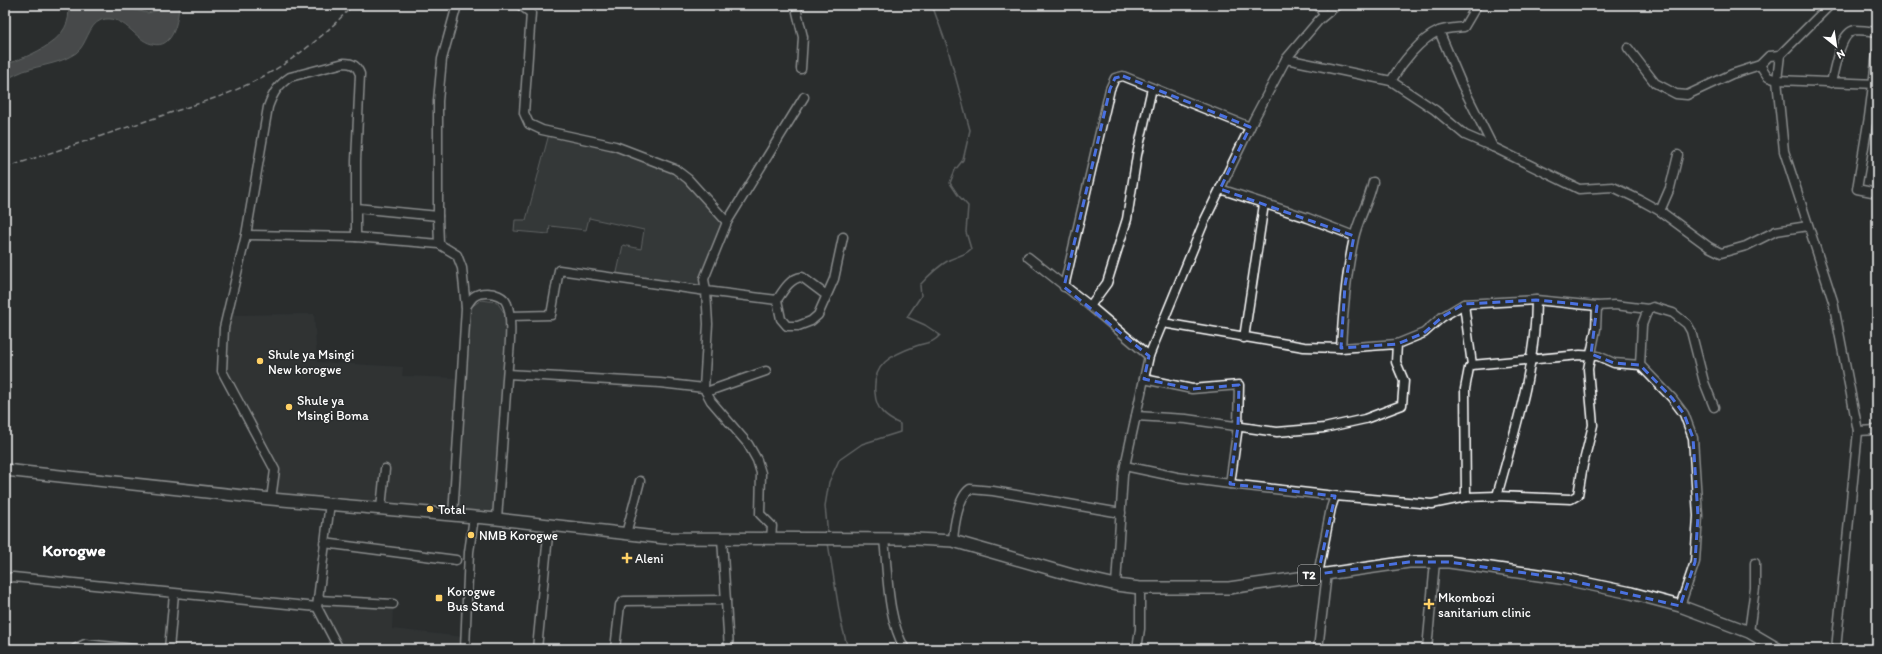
<svg xmlns="http://www.w3.org/2000/svg" width="1882" height="654" viewBox="0 0 1882 654" font-family="Itim,sans-serif">
	<style>
		.built { fill: #373a3b }
		.green { fill: #414445; stroke: #a0a2a2 }
		.water { fill: #6a6c6d; stroke: #a6a7a7 }
		.lines { fill: none; stroke-linecap: round; stroke-linejoin: round }
		.stream { stroke: #a6a7a7; stroke-width: 1.5 }
		.minor-casing { stroke: #fff; stroke-width: 11 }
		.highway-casing { stroke: #fff; stroke-width: 14 }
		.minor { stroke: #2a2d2e; stroke-width: 8 }
		.highway { stroke: #2a2d2e; stroke-width: 11 }
		.rail { stroke: #fff; stroke-width: 1.5; stroke-dasharray: 6 3; stroke-linecap: butt }
		.marked { fill: none; stroke: #4a71e0; stroke-width: 3; stroke-dasharray: 8 5; stroke-linejoin: round }
		.poi-dot { fill: #ffd166; stroke: #2a2d2e; stroke-width: 1.5 }
		.labels { text-anchor: middle; stroke-width: 3; stroke-linejoin: round; paint-order: stroke }
		.shield { fill: #2a2d2e; stroke: #bfc0c0; stroke-width: 1 }
		.shield-label { font-size: 12px; font-weight: bold; fill: #fff }
		.poi-label { font-size: 13px; fill: #fff; stroke: #2a2d2e; text-anchor: start }
		.district-label { font-size: 17px; font-weight: bold; fill: #fff; stroke: #2a2d2e }
	</style>
	<rect width="100%" height="100%" fill="#2a2d2e"/>
	<filter id="ink" filterUnits="userSpaceOnUse"><feTurbulence type="fractalNoise" baseFrequency=".025" numOctaves="2"/><feDisplacementMap in="SourceGraphic" scale="8" xChannelSelector="R" yChannelSelector="G"/><feConvolveMatrix kernelMatrix="1 2 1 2 8 2 1 2 1" color-interpolation-filters="sRGB"/></filter>
	<g filter="url(#ink)">
		<g class="built">
			<polygon points="314,314 317,362 403,367 402,376 457,378 449,510 274,494 277,469 224,371 226,329 230,315"/>
			<polygon points="319,602 393,606 392,629 463,637 462,649 342,649 319,606"/>
		</g>
		<g class="green">
			<polygon points="549,134 614,148 674,171 686,181 724,224 698,289 616,277 623,245 641,249 644,230 589,218 586,230 550,226 549,234 514,231 515,220 526,220"/>
			<polygon points="481,300 497,302 507,317 507,353 495,513 455,511 468,309"/>
		</g>
		<path class="water" d="M 68,5 L 118,6 L 148,13 L 158,10 L 165,5 L 179,5 C 178,19 174,50 152,44 C 134,40 124,13 101,20 C 88,25 87,45 76,53 C 61,63 47,64 30,69 C 21,71 13,76 5,80 L 5,65 C 31,55 75,40 68,5 Z"/>
		<g class="lines">
			<g class="stream">
				<path d="M 828,535 L 825,506 L 829,482 L 839,460 L 862,444 L 900,432 L 900,424 C 886,418 876,410 875,393 C 872,364 891,355 916,346 C 927,342 932,344 940,335 L 925,325 L 907,317 L 921,296 L 920,285 C 929,275 937,267 949,260 C 957,256 964,256 971,249 L 966,232 L 968,206 L 958,195 L 950,183 L 955,170 L 963,160 L 970,130 L 947,46 L 932,5"/>
				<polyline points="828,543 841,622 848,649"/>
			</g>
			<g class="minor-casing">
				<g id="minor">
					<polyline points="520,5 531,13 524,113 529,124 542,130 615,146 675,169 688,179 727,222"/>
					<polyline points="798,5 797,12 803,37 801,69"/>
					<polyline points="1318,5 1324,15"/>
					<polyline points="1439,31 1462,85 1493,147"/>
					<polyline points="1628,48 1655,83 1676,94 1687,95 1732,74 1760,65 1769,56 1780,55 1830,5"/>
					<polyline points="1877,53 1869,117 1857,189 1877,193"/>
					<polyline points="1780,55 1777,80 1784,151 1833,301 1858,431 1836,649"/>
					<polyline points="1286,59 1391,81 1435,110 1465,135 1493,147 1579,189 1613,187 1640,200 1660,211 1709,247 1721,253 1746,246 1776,231 1808,226"/>
					<polyline points="1760,65 1768,77 1777,80 1877,84"/>
					<path d="M 1391,81 C 1401,64 1420,39 1439,31 C 1446,28 1457,28 1464,27 L 1477,5"/>
					<path d="M 1831,83 C 1834,71 1840,32 1855,30 C 1862,30 1870,31 1877,32"/>
					<polyline points="1220,189 1308,218 1354,236"/>
					<polyline points="356,208 438,216"/>
					<polyline points="1660,211 1670,188 1678,155"/>
					<polyline points="246,235 356,237 439,244 457,255 462,268 466,308 453,516"/>
					<polyline points="439,244 438,216 438,101 442,59 457,5"/>
					<polyline points="1028,257 1090,306 1149,356"/>
					<polyline points="1064,287 1110,89 1115,78 1123,76 1250,127"/>
					<path d="M 826,295 L 802,277 C 790,278 783,291 777,300 L 781,319 L 787,326 L 798,326 L 811,321 L 818,315 L 834,279 L 843,237"/>
					<polyline points="777,300 706,291 704,279 727,222 804,97"/>
					<polyline points="1464,304 1472,365"/>
					<polyline points="1090,306 1107,283 1127,219 1137,155 1152,88"/>
					<path d="M 466,307 C 472,297 475,293 487,293 C 494,293 504,296 507,304 C 514,320 508,361 507,379 C 504,426 500,472 497,519"/>
					<polyline points="510,316 551,315 559,270 706,291 708,324 704,388 711,401 748,444 757,460 761,473 760,514 772,526 771,539"/>
					<polyline points="1163,323 1304,347 1341,348 1397,344 1424,333 1442,317 1464,304 1536,300 1597,306 1615,305 1648,309 1653,307 1673,313 1687,324 1691,331 1704,382 1714,407"/>
					<polyline points="1244,338 1264,204"/>
					<path d="M 1341,348 C 1343,311 1346,274 1354,238 C 1358,219 1369,202 1373,182"/>
					<polyline points="1640,365 1642,325 1648,309"/>
					<polyline points="508,374 660,383 704,388"/>
					<polyline points="1144,379 1192,389 1239,385 1238,426 1230,484"/>
					<polyline points="706,392 766,371"/>
					<polyline points="1136,416 1186,419 1277,432 1324,428 1365,419 1402,405 1404,381 1396,362 1397,344"/>
					<polyline points="1858,431 1877,430"/>
					<polyline points="1125,466 1177,477 1230,484 1335,496 1432,504 1466,497 1497,496 1571,499 1578,495 1583,465 1593,425 1588,369 1596,329 1597,306"/>
					<path d="M 1497,496 C 1514,433 1536,367 1536,300"/>
					<polyline points="1466,497 1465,389 1469,368 1472,365 1580,355 1598,356 1614,363 1640,365 1672,398 1684,414 1693,438 1698,516 1695,562 1680,606"/>
					<path d="M 271,499 L 275,470 L 222,371 L 224,328 L 246,235 L 268,107 C 273,93 278,85 290,77 L 344,63 C 353,63 357,66 360,74 L 356,161 L 356,237"/>
					<polyline points="330,503 317,607 339,649"/>
					<polyline points="381,508 385,469"/>
					<polyline points="626,534 640,481"/>
					<polyline points="722,538 729,649"/>
					<path d="M 884,539 C 888,575 887,618 905,649"/>
					<path d="M 953,541 C 954,527 958,497 970,489 L 993,491 L 1121,513"/>
					<polyline points="324,543 456,560"/>
					<polyline points="1318,574 1331,508 1335,496"/>
					<polyline points="5,579 13,577 317,607"/>
					<polyline points="1116,585 1123,475 1149,356 1204,222 1254,119 1286,59 1319,20 1337,5"/>
					<polyline points="318,600 393,604"/>
					<polyline points="1749,632 1755,588 1755,563"/>
					<polyline points="75,649 85,644 135,649"/>
					<polyline points="169,649 174,594"/>
					<polyline points="465,649 469,552 474,517"/>
					<polyline points="537,649 549,525"/>
					<polyline points="615,649 620,605 624,601 726,600"/>
					<polyline points="1137,649 1140,629 1140,588"/>
					<polyline points="1318,649 1327,573"/>
					<polyline points="1427,649 1435,562"/>
				</g>
			</g>
			<g class="highway-casing">
				<polyline id="highway" points="5,470 271,499 497,519 665,538 916,539 953,541 1072,575 1116,585 1140,588 1229,588 1409,562 1449,562 1560,578 1631,593 1680,606 1749,632 1778,649"/>
			</g>
			<use href="#minor" class="minor"/>
			<use href="#highway" class="highway"/>
			<path class="rail" d="M 5,168 L 224,95 C 277,73 314,47 353,5"/>
		</g>
	</g>
	<path d="M0 0H1882V654H0ZM 1123,76 L 1250,127 L 1220,189 L 1354,236 L 1345,285 L 1341,348 L 1397,344 L 1424,333 L 1442,317 L 1464,304 L 1536,300 L 1597,306 L 1591,354 L 1614,363 L 1640,365 L 1672,398 L 1684,414 L 1693,438 L 1698,516 L 1695,562 L 1680,606 L 1560,578 L 1449,562 L 1409,562 L 1318,574 L 1335,496 L 1230,484 L 1238,426 L 1239,385 L 1192,389 L 1144,379 L 1149,356 L 1064,287 L 1110,89 L 1115,78 Z" fill="#2a2d2e" fill-opacity=".55" fill-rule="evenodd"/>
	<path class="marked" d="M 1123,76 L 1250,127 L 1220,189 L 1354,236 L 1345,285 L 1341,348 L 1397,344 L 1424,333 L 1442,317 L 1464,304 L 1536,300 L 1597,306 L 1591,354 L 1614,363 L 1640,365 L 1672,398 L 1684,414 L 1693,438 L 1698,516 L 1695,562 L 1680,606 L 1560,578 L 1449,562 L 1409,562 L 1318,574 L 1335,496 L 1230,484 L 1238,426 L 1239,385 L 1192,389 L 1144,379 L 1149,356 L 1064,287 L 1110,89 L 1115,78 Z"/>
	<g class="poi-dot">
		<circle cx="260" cy="361" r="4"/>
		<circle cx="289" cy="407" r="4"/>
		<circle cx="430" cy="509" r="4"/>
		<circle cx="471" cy="535" r="4"/>
		<path d="M625 552h4v4h4v4h-4v4h-4v-4h-4v-4h4z"/>
		<rect x="435" y="594" width="8" height="8" rx="2"/>
		<path d="M1427 598h4v4h4v4h-4v4h-4v-4h-4v-4h4z"/>
	</g>
	<g class="labels">
		<rect class="shield" x="1298" y="565" width="22" height="20" rx="3"/>
		<g class="shield-label">
			<text x="1309" y="579">T2</text>
		</g>
		<g class="poi-label">
			<text x="268" y="359">Shule ya Msingi<tspan x="268" dy="15">New korogwe</tspan></text>
			<text x="297" y="405">Shule ya<tspan x="297" dy="15">Msingi Boma</tspan></text>
			<text x="438" y="514">Total</text>
			<text x="479" y="540">NMB Korogwe</text>
			<text x="635" y="563">Aleni</text>
			<text x="447" y="596">Korogwe<tspan x="447" dy="15">Bus Stand</tspan></text>
			<text x="1438" y="602">Mkombozi<tspan x="1438" dy="15">sanitarium clinic</tspan></text>
		</g>
		<g class="district-label">
			<text x="74" y="556">Korogwe</text>
		</g>
	</g>
	<rect width="1882" height="654" fill="none" stroke="#2a2d2e" stroke-width="20"/>
	<rect x="10" y="10" width="1862" height="634" fill="none" stroke="#fff" stroke-width="1.5" filter="url(#ink)"/>
	<g transform="translate(1836 46) rotate(150)" stroke="#2a2d2e" stroke-width="3" paint-order="stroke">
	<path d="M0-3L7 15L0 10L-7 15Z" fill="#ffffff"/>
	<text y="-6" font-size="11" font-weight="bold" text-anchor="middle" fill="#ffffff">N</text>
	</g>
</svg>
